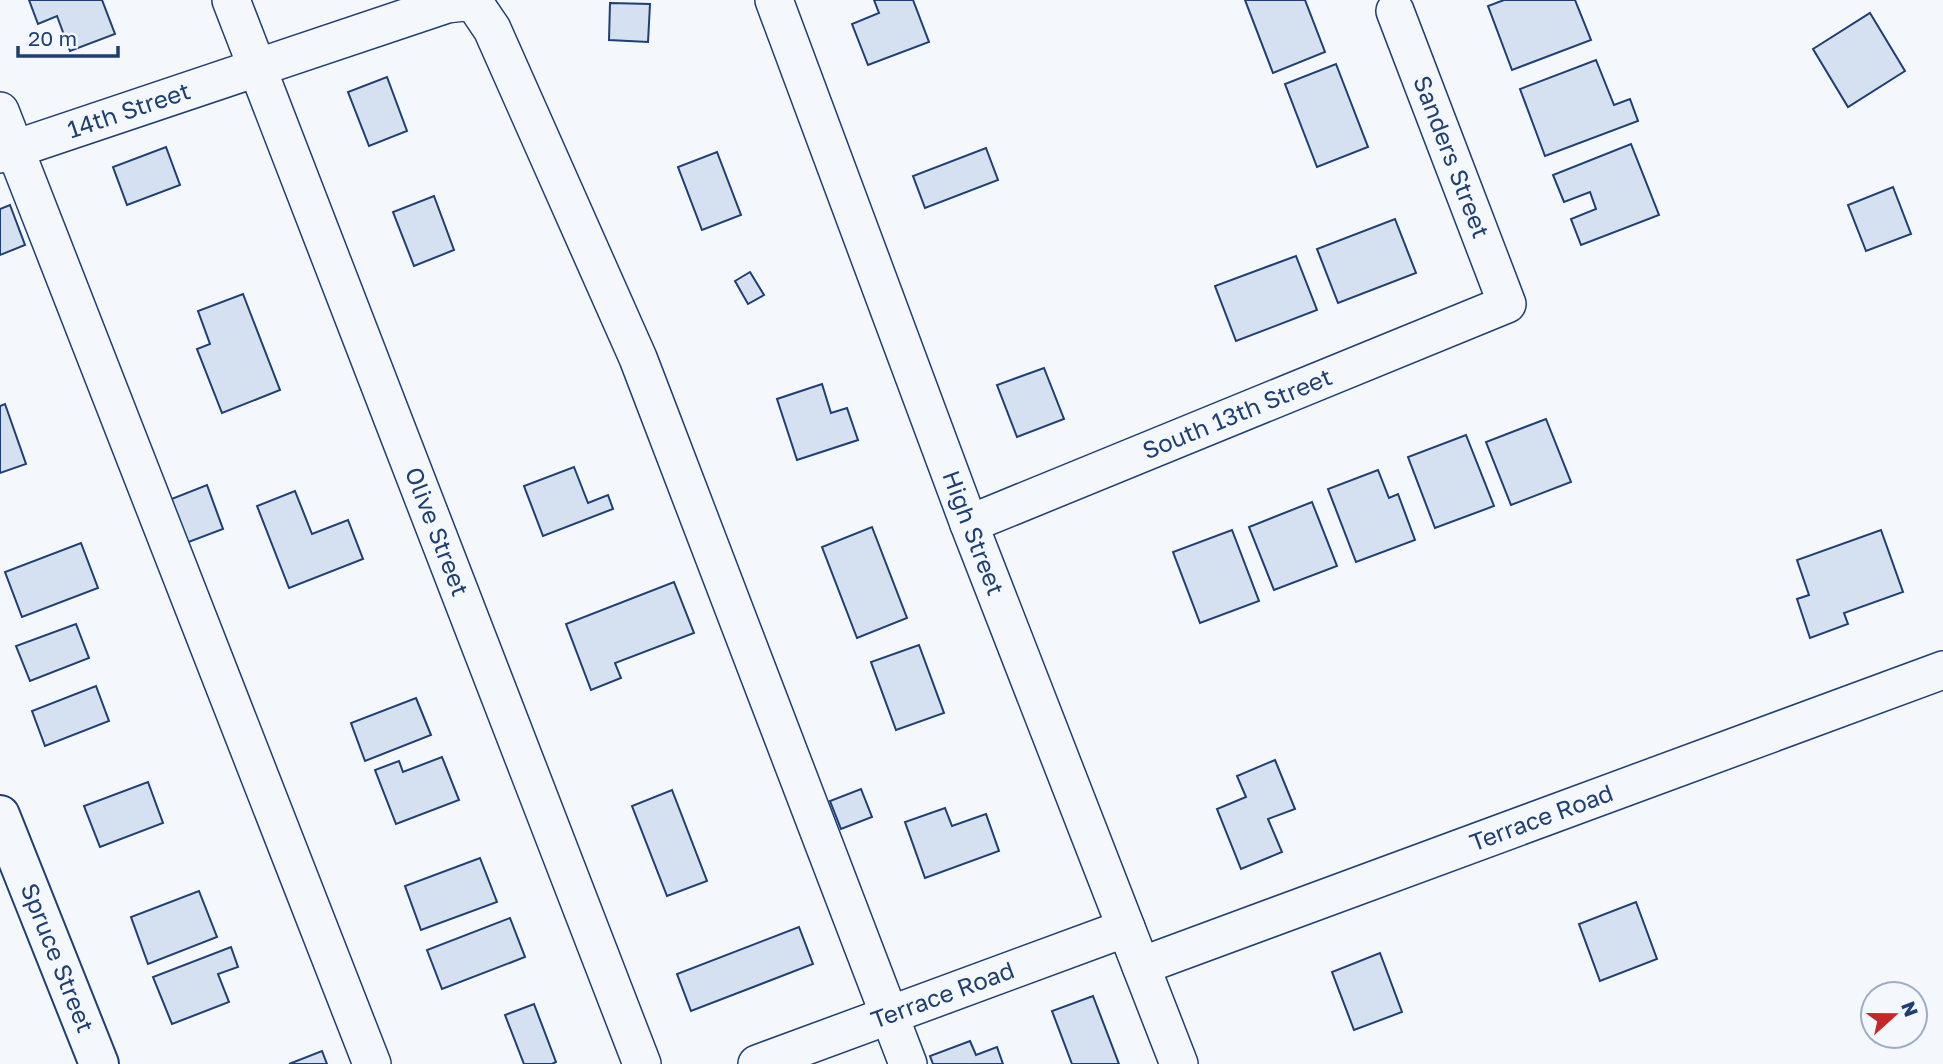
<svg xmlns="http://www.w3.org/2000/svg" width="1943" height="1064" viewBox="0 0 1943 1064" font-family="'Golos Text',sans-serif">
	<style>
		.building { fill: #d5e0f0; stroke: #1d3f73; stroke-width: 2 }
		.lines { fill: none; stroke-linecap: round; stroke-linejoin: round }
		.minor-casing { stroke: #1d3f73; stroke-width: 40 }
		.major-casing { stroke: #1d3f73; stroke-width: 42 }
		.minor { stroke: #f4f7fb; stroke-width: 37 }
		.major { stroke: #f4f7fb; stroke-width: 38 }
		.labels { text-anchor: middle; stroke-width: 5; stroke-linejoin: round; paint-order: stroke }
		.street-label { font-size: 24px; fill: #1d3f73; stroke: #f4f7fb }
	</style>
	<rect width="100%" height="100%" fill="#f4f7fb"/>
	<g class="building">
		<polygon points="29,0 102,0 115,34 70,51 57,16 38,24"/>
		<polygon points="874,0 913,0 929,42 868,65 852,24 879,13"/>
		<polygon points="1245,0 1305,0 1325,52 1273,73"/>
		<polygon points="1504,0 1575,0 1591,40 1512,70 1488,6"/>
		<polygon points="610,3 650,4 648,42 609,40"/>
		<polygon points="1870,13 1905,71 1848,107 1813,49"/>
		<polygon points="1596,60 1614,105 1630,99 1638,121 1545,156 1520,89"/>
		<polygon points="1336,64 1368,147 1317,167 1285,84"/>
		<polygon points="387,77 407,131 369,146 348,92"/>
		<polygon points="1631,144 1659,215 1581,245 1571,219 1596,209 1590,192 1564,202 1553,175"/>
		<polygon points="166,147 180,185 127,205 113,167"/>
		<polygon points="986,148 998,180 925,208 913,176"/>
		<polygon points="717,152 741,215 702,230 678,167"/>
		<polygon points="1893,187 1911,234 1866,251 1848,205"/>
		<polygon points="434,196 454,250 414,266 393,212"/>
		<polygon points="10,205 25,245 0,255 0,209"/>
		<polygon points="1395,219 1416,273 1338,303 1317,249"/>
		<polygon points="1296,256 1317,310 1236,341 1215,286"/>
		<polygon points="750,272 764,295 748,304 735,281"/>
		<polygon points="243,294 280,390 222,413 197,349 210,344 198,311"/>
		<polygon points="1044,368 1064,419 1017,437 997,385"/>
		<polygon points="822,384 831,413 847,408 858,440 797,460 777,399"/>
		<polygon points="5,404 26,464 0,473 0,406"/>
		<polygon points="1546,419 1571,482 1511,505 1486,442"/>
		<polygon points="1466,435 1494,506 1435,528 1408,457"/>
		<polygon points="574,467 588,503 608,495 613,509 543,536 524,486"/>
		<polygon points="1378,470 1389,498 1398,494 1415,540 1356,562 1328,489"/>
		<polygon points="207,485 223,529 186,543 169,500"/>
		<polygon points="295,491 312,534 348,520 363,559 289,588 257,506"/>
		<polygon points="1312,502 1337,566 1274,590 1249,527"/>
		<polygon points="872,527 907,618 857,638 822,547"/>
		<polygon points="1232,530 1259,601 1200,623 1173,552"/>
		<polygon points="1881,530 1903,592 1844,613 1848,624 1810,638 1797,599 1809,595 1797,560"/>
		<polygon points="81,543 98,588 22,617 5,572"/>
		<polygon points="674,582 694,633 615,663 621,678 591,690 566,624"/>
		<polygon points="76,624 89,658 30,681 16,646"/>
		<polygon points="919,645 944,713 896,730 871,662"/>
		<polygon points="96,686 109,721 45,746 32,711"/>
		<polygon points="416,698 431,735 365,761 351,723"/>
		<polygon points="442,757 459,800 396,824 375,770 399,761 403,772"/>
		<polygon points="1275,760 1295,809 1268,819 1282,852 1241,869 1217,809 1246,797 1237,776"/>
		<polygon points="148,782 163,823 100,847 84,806"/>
		<polygon points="861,789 872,817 841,829 830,801"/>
		<polygon points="672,790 707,881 667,896 632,806"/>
		<polygon points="945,808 952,826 986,814 999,851 925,878 905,822"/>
		<polygon points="480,858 497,902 421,930 405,886"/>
		<polygon points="199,891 217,937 148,964 131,917"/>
		<polygon points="1636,902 1657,959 1600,981 1579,924"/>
		<polygon points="510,918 525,957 442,989 427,950"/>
		<polygon points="799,927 813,964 691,1011 677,974"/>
		<polygon points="231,947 238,967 218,974 229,1002 172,1024 153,977"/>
		<polygon points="1380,953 1402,1012 1354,1030 1332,972"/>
		<polygon points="1093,996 1119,1064 1072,1064 1052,1011"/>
		<polygon points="534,1004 556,1062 552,1064 524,1064 505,1015"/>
		<polygon points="970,1041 976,1055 997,1047 1003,1064 933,1064 930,1056"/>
		<polygon points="322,1051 327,1064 289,1064"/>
	</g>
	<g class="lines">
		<g class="minor-casing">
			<g id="minor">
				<path id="s1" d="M 231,0 L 642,1064"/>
				<path id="s2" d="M 774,0 L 969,524 L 1179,1064"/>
				<polyline points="0,111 372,1064"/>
				<path id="s3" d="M 0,154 L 447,4 L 473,1 L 492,29 L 638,358 L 908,1064"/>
				<path id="s4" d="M 969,524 L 1507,304 L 1395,11"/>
				<path id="s5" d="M 1141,966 L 1943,670"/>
				<path id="s6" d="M 757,1064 L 1126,928"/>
			</g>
		</g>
		<g class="major-casing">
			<g id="major">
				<path id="s7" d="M 0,815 L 99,1064"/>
			</g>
		</g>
		<use href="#minor" class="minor"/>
		<use href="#major" class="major"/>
	</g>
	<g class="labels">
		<g class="street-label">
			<text dy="8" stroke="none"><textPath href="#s3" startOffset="136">14th Street</textPath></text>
			<text transform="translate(1451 157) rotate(69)" y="8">Sanders Street</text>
			<text dy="8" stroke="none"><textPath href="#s4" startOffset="290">South 13th Street</textPath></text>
			<text dy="8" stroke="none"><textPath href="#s1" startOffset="570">Olive Street</textPath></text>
			<text dy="8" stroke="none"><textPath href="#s2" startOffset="569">High Street</textPath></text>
			<text dy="8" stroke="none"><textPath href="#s5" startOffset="427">Terrace Road</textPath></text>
			<text dy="8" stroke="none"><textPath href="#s7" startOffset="154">Spruce Street</textPath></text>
			<text dy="8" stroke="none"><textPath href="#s6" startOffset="198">Terrace Road</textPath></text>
		</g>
	</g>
	<g transform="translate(1894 1015) rotate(69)"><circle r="33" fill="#f4f7fb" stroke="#9eadc5" stroke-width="2"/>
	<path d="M0-5L12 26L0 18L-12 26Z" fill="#c62828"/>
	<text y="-10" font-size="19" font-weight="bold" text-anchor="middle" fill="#1d3f73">N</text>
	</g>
	<path d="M18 46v10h100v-10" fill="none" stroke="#1d3f73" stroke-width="3.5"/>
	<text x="28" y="46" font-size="21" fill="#1d3f73" stroke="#f4f7fb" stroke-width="5" paint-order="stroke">20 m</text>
</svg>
